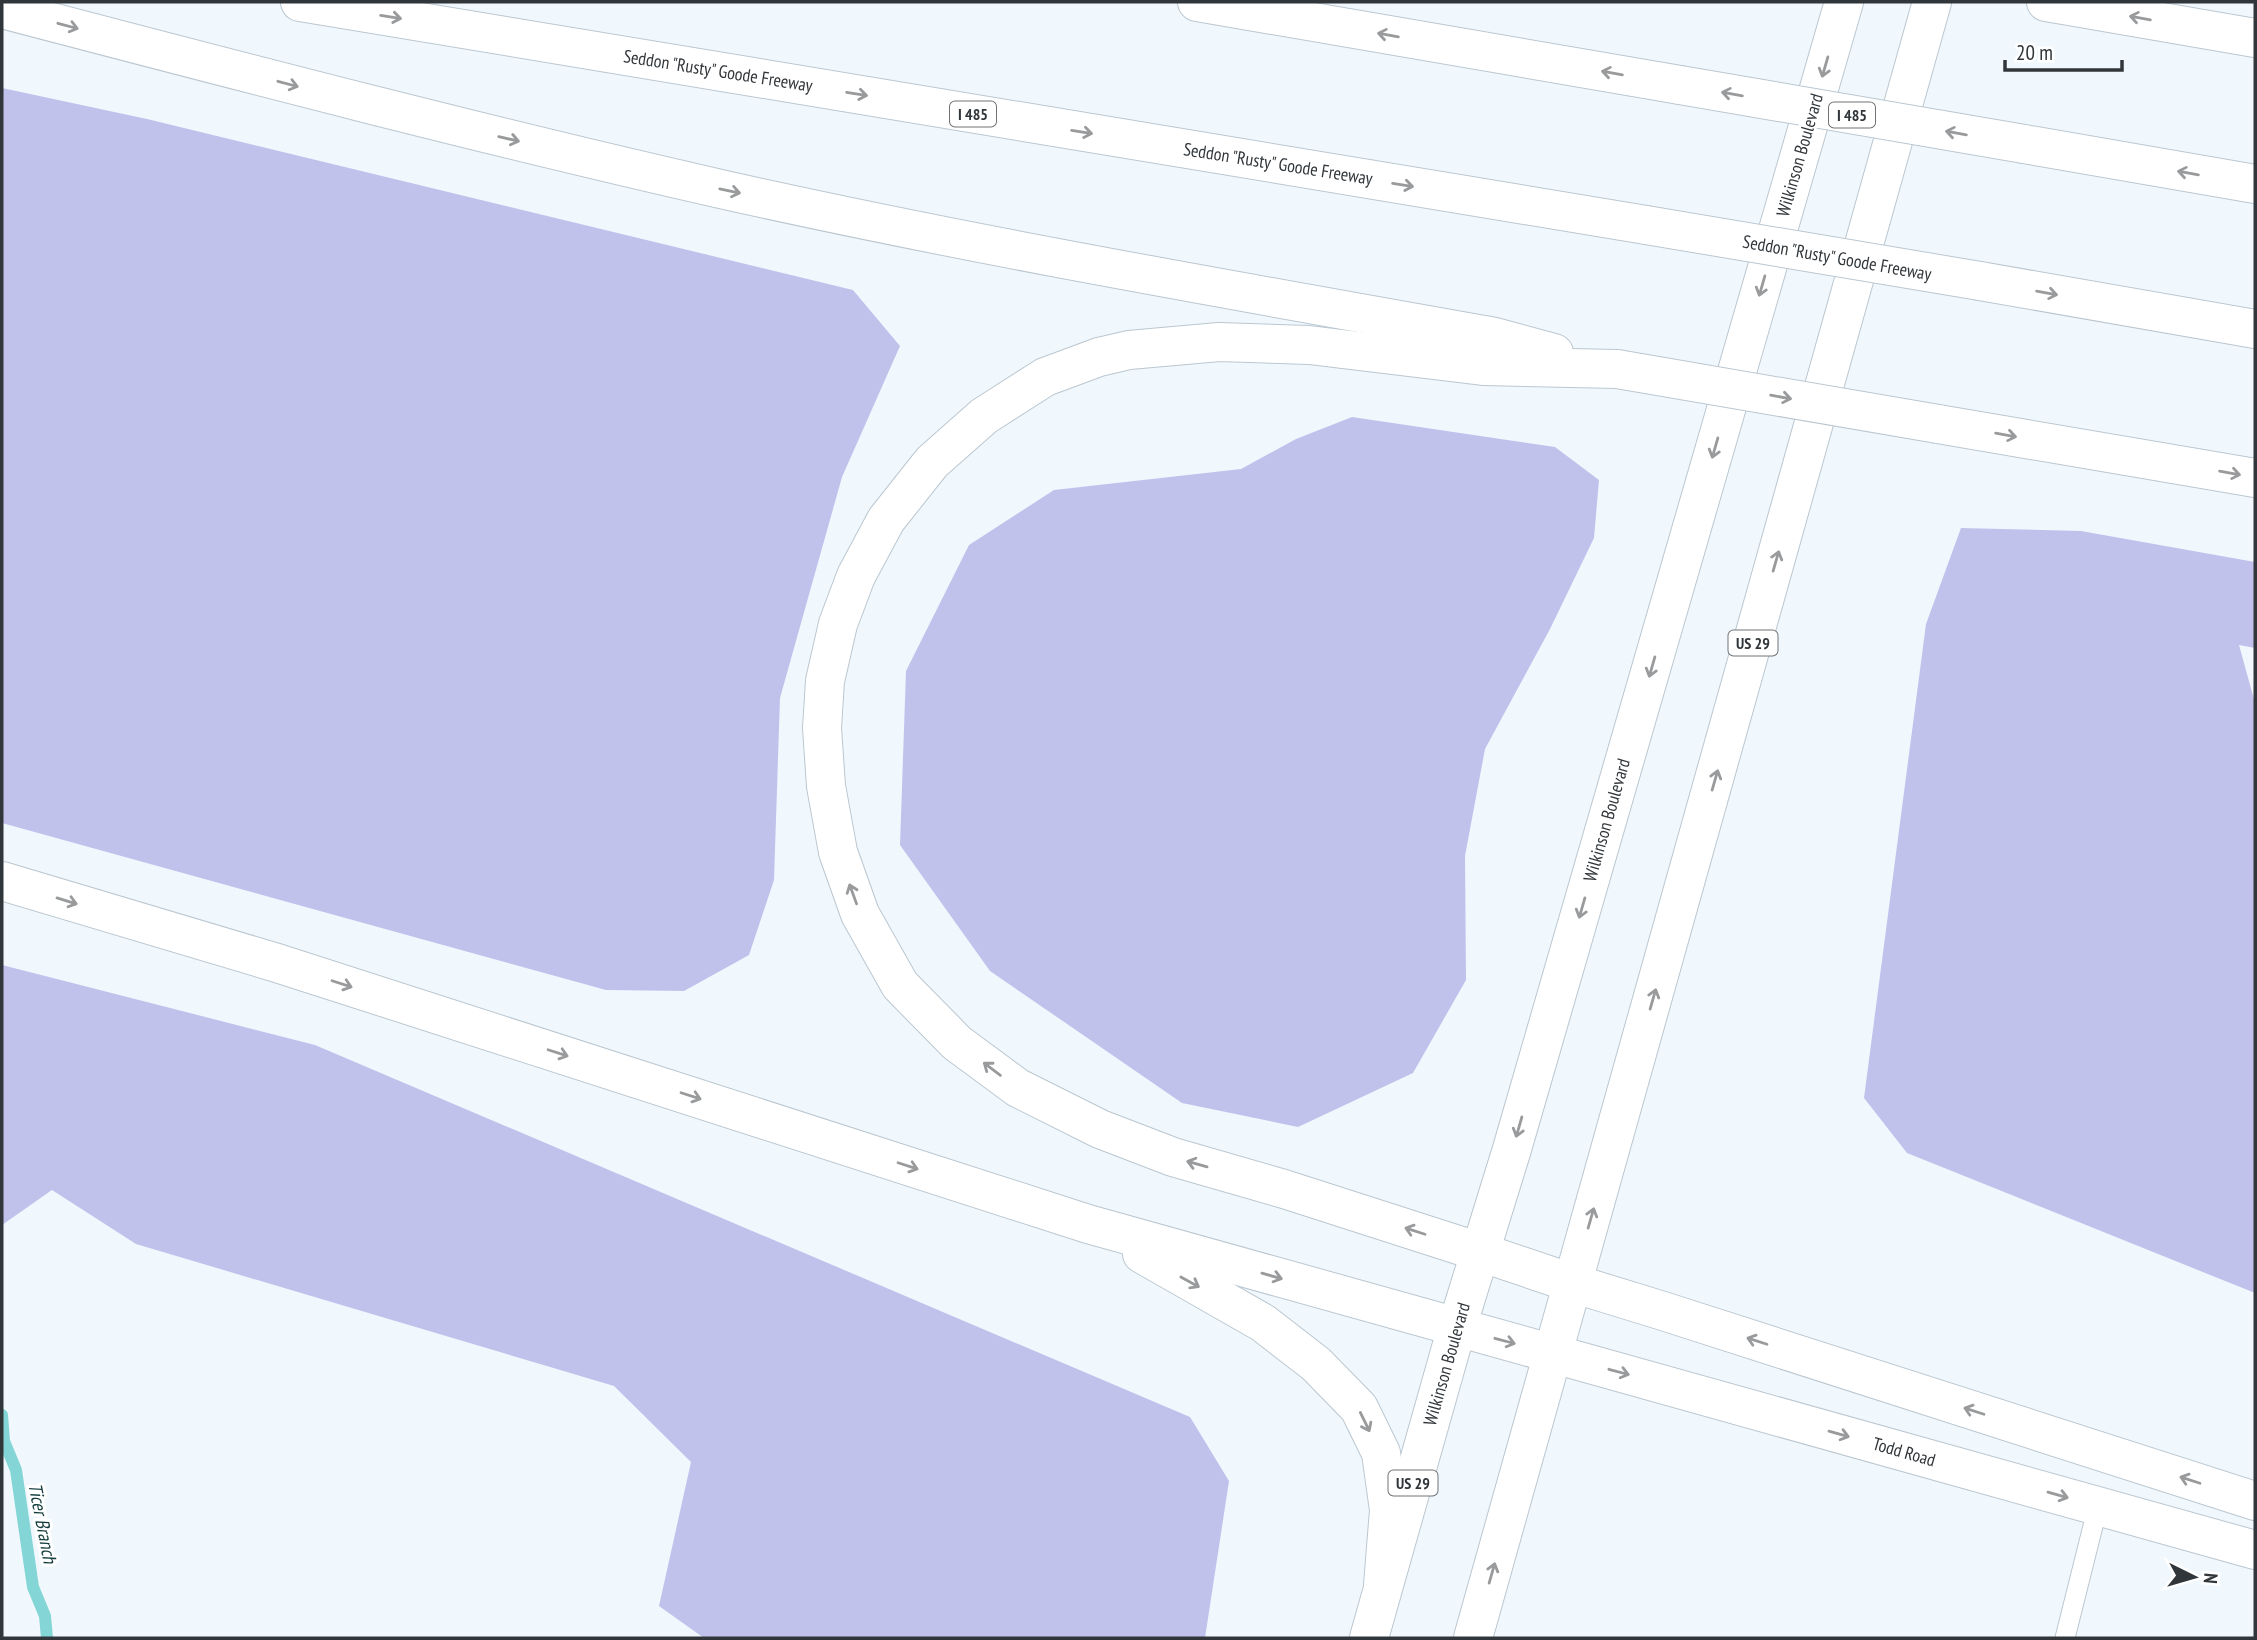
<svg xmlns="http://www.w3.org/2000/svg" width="2257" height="1640" viewBox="0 0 2257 1640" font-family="'PT Sans Narrow',sans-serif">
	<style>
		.green { fill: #c0c2ec }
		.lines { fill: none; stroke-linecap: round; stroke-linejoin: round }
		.stream { stroke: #84d5d5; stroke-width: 12 }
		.lane-casing { stroke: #bbc7d0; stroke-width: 21 }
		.secondary-casing { stroke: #bbc7d0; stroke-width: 40 }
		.primary-casing { stroke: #bbc7d0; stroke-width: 40 }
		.highway-casing { stroke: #bbc7d0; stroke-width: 40 }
		.lane { stroke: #fff; stroke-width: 19 }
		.secondary { stroke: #fff; stroke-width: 38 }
		.primary { stroke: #fff; stroke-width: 38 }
		.highway { stroke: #fff; stroke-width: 38 }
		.highway-bridge-casing { stroke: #bbc7d0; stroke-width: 40; stroke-linecap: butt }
		.highway-bridge { stroke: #fff; stroke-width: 38 }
		.oneway { stroke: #989a9c }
		.labels { text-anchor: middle; stroke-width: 6; stroke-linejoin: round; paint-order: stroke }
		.shield { fill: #fff; stroke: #6f7275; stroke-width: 2 }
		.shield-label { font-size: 16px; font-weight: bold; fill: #31363a }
		.street-label { font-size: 18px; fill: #31363a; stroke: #fff }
		.water-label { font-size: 19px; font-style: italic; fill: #133b3b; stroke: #fff }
	</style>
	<rect width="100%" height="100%" fill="#f0f8fe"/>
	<g class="green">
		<polygon points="2,88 147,119 853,290 900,346 842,477 780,698 774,880 749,955 684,991 606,990 2,823"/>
		<polygon points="1352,417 1555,447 1599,480 1594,538 1550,629 1485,749 1465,856 1466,980 1413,1073 1298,1127 1182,1103 990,971 900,845 906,671 969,545 1054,490 1241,469 1296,439"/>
		<polygon points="1961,528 2081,531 2255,562 2255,648 2239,645 2255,703 2255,1293 1907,1153 1864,1098 1926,624"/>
		<polygon points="2,965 315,1045 1190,1417 1229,1481 1205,1638 704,1638 659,1606 691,1462 614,1386 136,1244 52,1190 2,1225"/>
	</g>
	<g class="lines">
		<polyline class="stream" points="2,1415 4,1441 16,1470 33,1587 45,1616 47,1638"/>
		<g class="lane-casing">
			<polyline id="lane" points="2065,1638 2098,1506"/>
		</g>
		<g class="secondary-casing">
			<g id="secondary">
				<polyline points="1572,1283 1663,1311 2255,1501"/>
				<polyline points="1554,1354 2255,1550"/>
			</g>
		</g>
		<g class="primary-casing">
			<g id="primary">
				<polyline points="1480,1252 1572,1283"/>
				<polyline points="1457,1327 1554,1354"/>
				<polyline points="1369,1638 1457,1327 1512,1149 1844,2"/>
				<polyline points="1473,1638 1932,2"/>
			</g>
		</g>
		<g class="highway-casing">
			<g id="highway">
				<polyline points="300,2 1646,225"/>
				<polyline points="1197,2 1680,85"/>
				<polyline points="2046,2 2255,38"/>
				<path d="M 2,9 C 242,72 483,135 725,190 C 980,247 1238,291 1495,337 L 1554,353"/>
				<polyline points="2024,144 2255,184"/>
				<polyline points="1980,281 2255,329"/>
				<polyline points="1938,424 2255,478"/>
				<polyline points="2,881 277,963 1088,1224 1457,1327"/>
				<polyline points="1480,1252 1284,1189 1173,1157 1100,1129 1018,1088 957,1043 900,985 860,914 838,852 826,786 822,728 825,681 838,624 856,576 886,520 932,462 984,416 1045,377 1099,357 1129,350 1219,342 1309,345 1483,366 1617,369"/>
				<polyline points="1142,1254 1263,1323 1316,1364 1359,1408 1381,1453 1389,1510 1383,1585"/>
			</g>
		</g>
		<use href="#lane" class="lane"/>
		<use href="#secondary" class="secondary"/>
		<use href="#primary" class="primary"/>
		<use href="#highway" class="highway"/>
		<g class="highway-bridge-casing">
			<g id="highway-bridge">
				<polyline points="1680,85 2024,144"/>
				<polyline points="1646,225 1980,281"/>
				<polyline points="1617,369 1938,424"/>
			</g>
		</g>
		<use href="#highway-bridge" class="highway-bridge"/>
	</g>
	<defs><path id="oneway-shaft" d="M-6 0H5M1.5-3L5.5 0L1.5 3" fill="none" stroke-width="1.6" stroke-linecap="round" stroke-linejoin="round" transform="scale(1.75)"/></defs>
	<g class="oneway">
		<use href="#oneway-shaft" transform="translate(391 17) rotate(9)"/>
		<use href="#oneway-shaft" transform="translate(2140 18) rotate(-170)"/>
		<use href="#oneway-shaft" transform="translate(68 26) rotate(15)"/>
		<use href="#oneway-shaft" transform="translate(1388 35) rotate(-170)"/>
		<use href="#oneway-shaft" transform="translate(1825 67) rotate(106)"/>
		<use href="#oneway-shaft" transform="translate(1612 73) rotate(-170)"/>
		<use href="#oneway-shaft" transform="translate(288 84) rotate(15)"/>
		<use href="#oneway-shaft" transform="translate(857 94) rotate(9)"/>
		<use href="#oneway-shaft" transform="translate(1732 94) rotate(-170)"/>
		<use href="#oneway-shaft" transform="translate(1082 132) rotate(9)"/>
		<use href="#oneway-shaft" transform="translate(1956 133) rotate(-170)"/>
		<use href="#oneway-shaft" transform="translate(509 139) rotate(13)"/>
		<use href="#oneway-shaft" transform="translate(2188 173) rotate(-170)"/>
		<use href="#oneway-shaft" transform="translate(1403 185) rotate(9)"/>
		<use href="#oneway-shaft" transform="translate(730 191) rotate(12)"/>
		<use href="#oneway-shaft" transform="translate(1762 286) rotate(106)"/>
		<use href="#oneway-shaft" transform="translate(2047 293) rotate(10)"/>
		<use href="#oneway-shaft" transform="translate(1781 397) rotate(10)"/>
		<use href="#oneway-shaft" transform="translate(2006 435) rotate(10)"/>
		<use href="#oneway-shaft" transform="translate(1715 448) rotate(106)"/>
		<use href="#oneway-shaft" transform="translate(2230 473) rotate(10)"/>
		<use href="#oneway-shaft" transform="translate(1776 561) rotate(-74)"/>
		<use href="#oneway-shaft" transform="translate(1652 667) rotate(106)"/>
		<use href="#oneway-shaft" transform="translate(1715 780) rotate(-74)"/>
		<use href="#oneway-shaft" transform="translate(853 894) rotate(-110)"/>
		<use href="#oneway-shaft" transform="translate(67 901) rotate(17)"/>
		<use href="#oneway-shaft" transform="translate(1582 908) rotate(106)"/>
		<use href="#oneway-shaft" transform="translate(342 984) rotate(18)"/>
		<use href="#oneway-shaft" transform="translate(1653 999) rotate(-74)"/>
		<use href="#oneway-shaft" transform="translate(558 1053) rotate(18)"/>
		<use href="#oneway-shaft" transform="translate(992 1069) rotate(-143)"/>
		<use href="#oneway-shaft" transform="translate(691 1096) rotate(18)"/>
		<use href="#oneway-shaft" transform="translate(1519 1127) rotate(106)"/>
		<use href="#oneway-shaft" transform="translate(1197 1164) rotate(-164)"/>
		<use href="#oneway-shaft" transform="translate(908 1166) rotate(18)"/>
		<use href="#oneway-shaft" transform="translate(1591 1218) rotate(-74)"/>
		<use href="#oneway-shaft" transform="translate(1415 1231) rotate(-162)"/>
		<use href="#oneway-shaft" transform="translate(1272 1276) rotate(16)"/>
		<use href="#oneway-shaft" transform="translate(1190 1282) rotate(29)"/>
		<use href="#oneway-shaft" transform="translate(1505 1341) rotate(15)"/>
		<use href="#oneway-shaft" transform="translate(1757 1341) rotate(-162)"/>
		<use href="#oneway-shaft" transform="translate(1619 1372) rotate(15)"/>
		<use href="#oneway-shaft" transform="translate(1974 1411) rotate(-162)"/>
		<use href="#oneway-shaft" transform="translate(1365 1422) rotate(64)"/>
		<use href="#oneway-shaft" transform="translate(1839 1434) rotate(16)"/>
		<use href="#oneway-shaft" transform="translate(2190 1480) rotate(-162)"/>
		<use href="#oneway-shaft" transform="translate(2058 1495) rotate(16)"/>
		<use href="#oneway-shaft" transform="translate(1492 1573) rotate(-74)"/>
	</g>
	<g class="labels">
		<g class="shield">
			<rect x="950" y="101.5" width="46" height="25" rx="5"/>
			<rect x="1829" y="102.5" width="46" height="25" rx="5"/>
			<rect x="1728.5" y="630.5" width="49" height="25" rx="5"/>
			<rect x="1388.5" y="1470.5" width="49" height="25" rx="5"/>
		</g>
		<g class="shield-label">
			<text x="973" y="120">I 485</text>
			<text x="1852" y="121">I 485</text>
			<text x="1753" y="649">US 29</text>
			<text x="1413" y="1489">US 29</text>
		</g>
		<g class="street-label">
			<text transform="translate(718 71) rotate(9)" y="6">Seddon "Rusty" Goode Freeway</text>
			<text transform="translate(1800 155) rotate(-74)" y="6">Wilkinson Boulevard</text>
			<text transform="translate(1278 164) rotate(9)" y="6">Seddon "Rusty" Goode Freeway</text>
			<text transform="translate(1837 258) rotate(10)" y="6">Seddon "Rusty" Goode Freeway</text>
			<text transform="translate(1607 820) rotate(-74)" y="6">Wilkinson Boulevard</text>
			<text transform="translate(1447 1364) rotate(-74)" y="6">Wilkinson Boulevard</text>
			<text transform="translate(1904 1452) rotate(16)" y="6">Todd Road</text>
		</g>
		<g class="water-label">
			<text transform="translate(43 1523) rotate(79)" y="7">Ticer Branch</text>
		</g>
	</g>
	<rect width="2257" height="1640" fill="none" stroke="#31363a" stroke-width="7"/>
	<g transform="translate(2194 1577) rotate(95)" stroke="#ffffff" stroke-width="5" paint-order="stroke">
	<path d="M0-5L12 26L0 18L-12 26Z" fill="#31363a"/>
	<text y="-10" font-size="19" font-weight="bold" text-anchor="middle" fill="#31363a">N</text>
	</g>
	<path d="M2005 60v10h117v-10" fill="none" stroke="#31363a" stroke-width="3.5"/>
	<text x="2016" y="60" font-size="21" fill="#31363a" stroke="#ffffff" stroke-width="5" paint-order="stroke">20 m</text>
</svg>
